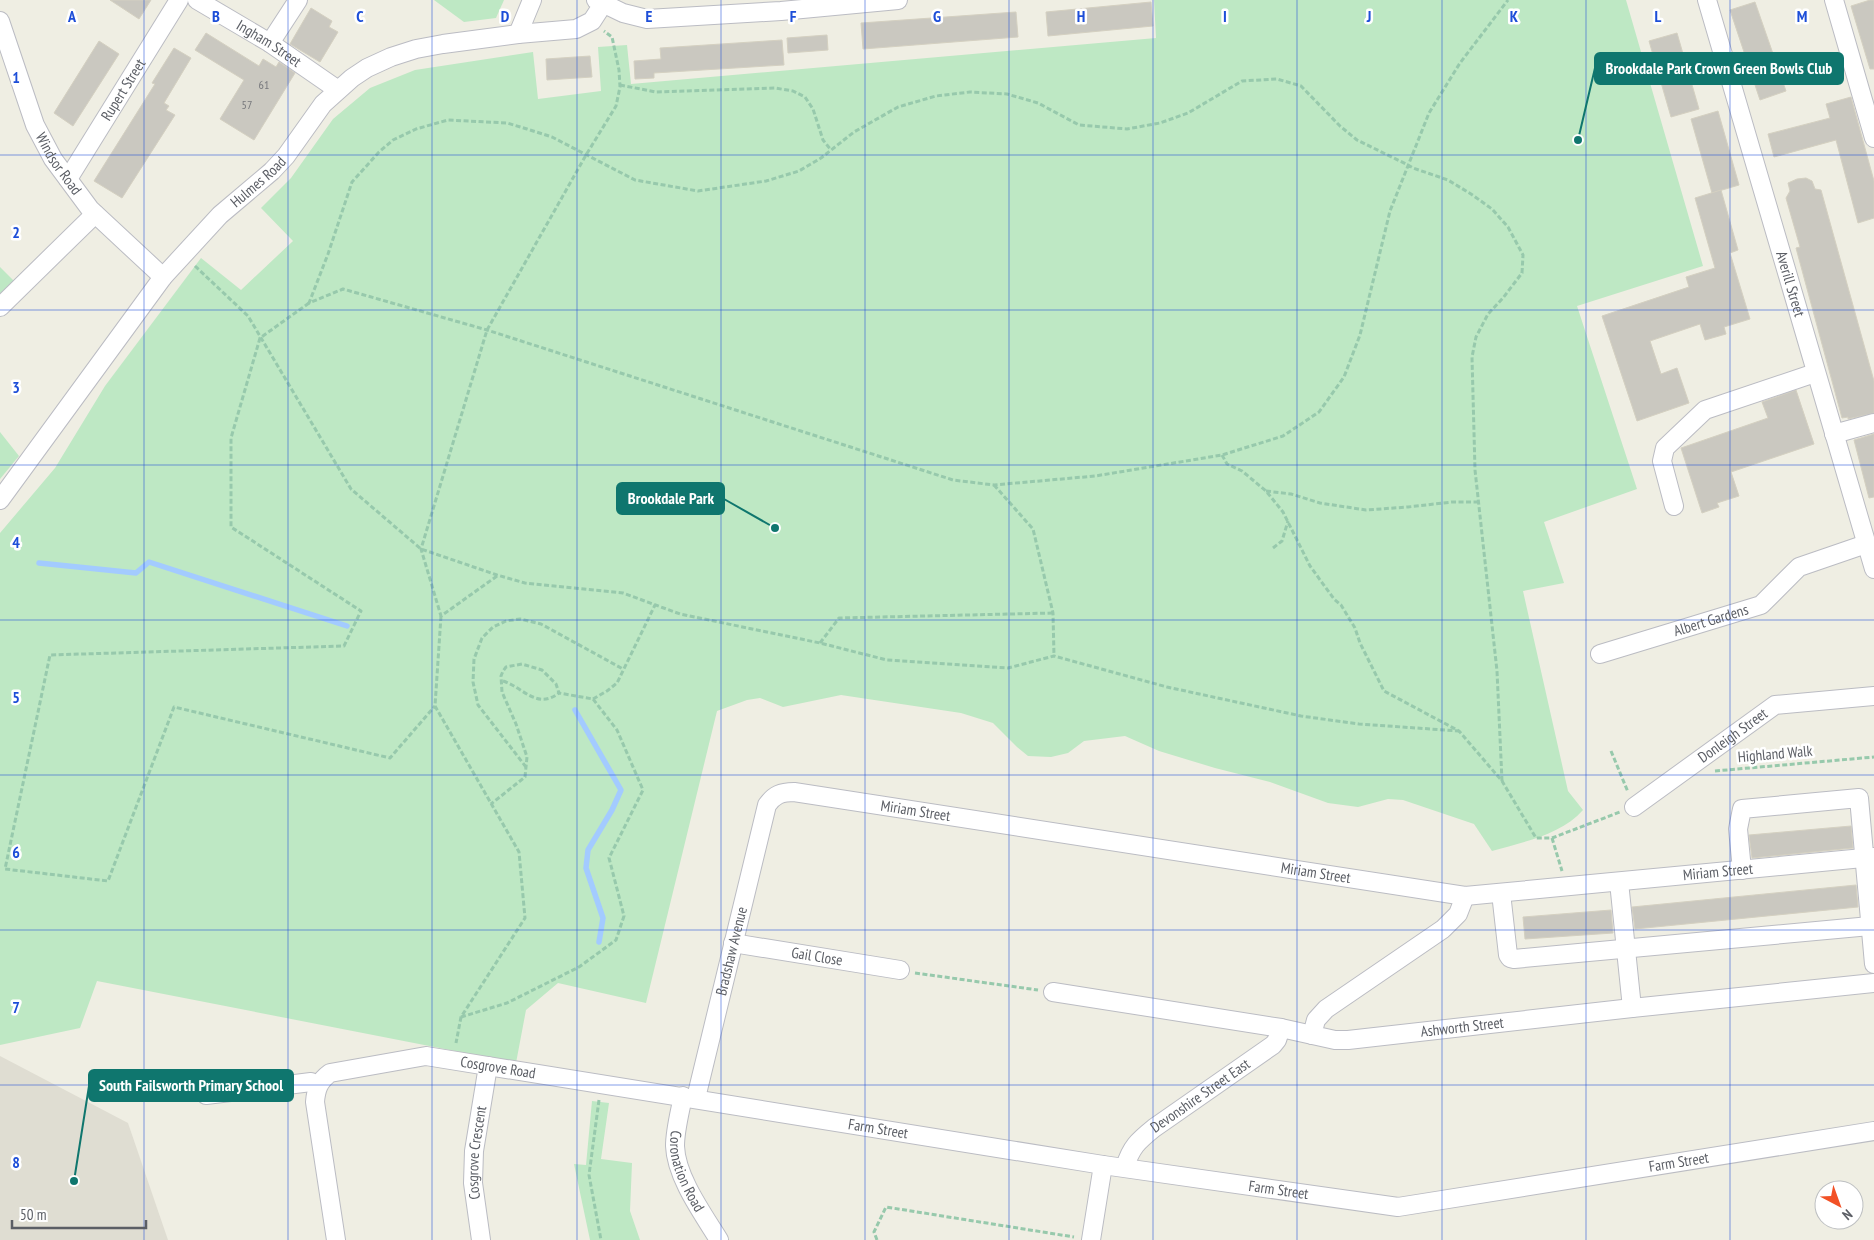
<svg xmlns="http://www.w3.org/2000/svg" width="1874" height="1240" viewBox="0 0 1874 1240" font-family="'PT Sans Narrow',sans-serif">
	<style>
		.education { fill: #dfddd2 }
		.green { fill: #bee8c4 }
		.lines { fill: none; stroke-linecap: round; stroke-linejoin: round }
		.stream { stroke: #a3cbff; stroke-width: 5.5 }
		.building { fill: #cac8c0; stroke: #d4d0c1 }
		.minor-casing { stroke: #bbbcc3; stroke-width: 20 }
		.path { stroke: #97c9ac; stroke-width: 3; stroke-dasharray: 5 2.5; stroke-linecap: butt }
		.minor { stroke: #fff; stroke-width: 18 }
		.grid { fill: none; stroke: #1d4ed8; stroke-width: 1; stroke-opacity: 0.55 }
		.labels { text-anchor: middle; stroke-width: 5; stroke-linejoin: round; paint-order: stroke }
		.number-label { font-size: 12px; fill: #77787c }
		.street-label { font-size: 15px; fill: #5b5e65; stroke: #fff }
		.grid-label { font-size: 16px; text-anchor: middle; font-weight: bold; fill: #1d4ed8; stroke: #fff; stroke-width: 5; stroke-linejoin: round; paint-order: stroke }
		.leader { fill: none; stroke: #0f766e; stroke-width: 2 }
		.callout-dot { fill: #0f766e; stroke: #fff; stroke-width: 2 }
		.callout { fill: #0f766e; stroke: #0f766e; stroke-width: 2 }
		.callout-label { font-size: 16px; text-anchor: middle; font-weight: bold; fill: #fff }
	</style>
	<rect width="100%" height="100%" fill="#efeee3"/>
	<polygon class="education" points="0,1056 128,1123 168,1240 0,1240"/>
	<g class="green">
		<polygon points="434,0 504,0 496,18 464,22"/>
		<path d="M 1154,0 L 1626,0 L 1703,266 L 1577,306 L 1637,489 L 1544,522 L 1564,583 L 1523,591 L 1568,791 L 1583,810 C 1561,835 1523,842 1492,851 L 1474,824 L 1403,800 L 1388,799 L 1358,807 L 1328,803 L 1270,782 L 1215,768 L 1159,751 L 1125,736 L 1084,741 L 1068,753 L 1051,757 L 1028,756 L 1017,747 L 993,723 L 961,713 L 841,695 L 783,707 L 760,698 L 747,700 L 717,711 L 646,1003 L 558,983 L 526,1010 L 516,1063 L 97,981 L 80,1028 L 0,1045 L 0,533 L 55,468 L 105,386 L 201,258 L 241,290 L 293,241 L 261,208 L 291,178 L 333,119 L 370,88 L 415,70 L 533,52 L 538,99 L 601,91 L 598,47 L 627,45 L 631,84 L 1156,38 Z"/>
		<polygon points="0,267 15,282 0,300"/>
		<polygon points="0,432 19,456 0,479"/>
		<polygon points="592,1101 609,1103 601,1159 632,1163 630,1211 640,1240 590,1240 574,1164 586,1165"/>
	</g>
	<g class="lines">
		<g class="stream">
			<polyline points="39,563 136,573 149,562 347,626"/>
			<polyline points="575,710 621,790 612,810 588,850 586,868 603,918 599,942"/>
		</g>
	</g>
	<g class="building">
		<polygon points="110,0 151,0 139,19"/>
		<polygon points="1870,0 1874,0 1874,69 1870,69 1851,6"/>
		<polygon points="1151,2 1153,26 1048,36 1046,12"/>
		<polygon points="1755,2 1786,91 1760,100 1730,10"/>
		<polygon points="311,8 332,21 329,27 338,32 320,62 290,44"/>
		<polygon points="1016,12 1018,37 863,49 861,23"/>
		<polygon points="206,33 259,66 263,59 276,67 279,62 295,73 254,140 220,119 244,80 195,50"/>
		<polygon points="1677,33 1699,109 1671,117 1649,41"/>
		<polygon points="827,35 828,50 788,53 787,38"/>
		<polygon points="782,40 784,65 654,73 654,78 635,79 634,61 661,59 660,48"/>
		<polygon points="99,41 119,54 73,126 54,113"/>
		<polygon points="174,48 191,58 164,103 169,106 166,110 175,115 122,198 94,181 155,84 152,83"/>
		<polygon points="590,56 592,77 547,80 546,59"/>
		<polygon points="1851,97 1874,181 1874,218 1858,223 1836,140 1774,157 1768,134 1830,118 1826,104"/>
		<polygon points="1718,111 1739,185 1712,193 1691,119"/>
		<polygon points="1806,178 1812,181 1815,189 1821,190 1874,381 1874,413 1848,419 1848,417 1842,418 1796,248 1800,247 1786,198 1790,191 1788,183 1797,179"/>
		<polygon points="1721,190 1738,250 1730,253 1750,319 1724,327 1726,334 1705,340 1700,324 1650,341 1661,374 1677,368 1689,403 1637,421 1602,316 1689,287 1686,277 1715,268 1695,198"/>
		<polygon points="1796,390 1814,444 1731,472 1739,496 1717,503 1719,507 1702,513 1681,448 1768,418 1762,402"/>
		<polygon points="1874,434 1874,497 1869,498 1854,440"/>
		<polygon points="1851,826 1853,848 1752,858 1749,835"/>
		<polygon points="1856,885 1858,907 1635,929 1632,907"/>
		<polygon points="1611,910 1613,933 1525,939 1523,917"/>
	</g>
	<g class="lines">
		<g class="minor-casing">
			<g id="minor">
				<path id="s1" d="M 197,0 L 270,43 L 338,90"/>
				<polyline points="596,0 623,13 647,19 781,11 898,0"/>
				<path id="s2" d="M 1707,0 L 1874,569"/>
				<polyline points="1834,0 1874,138"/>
				<path id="s3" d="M 0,21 L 35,125 L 53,159 L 90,209 L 163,277"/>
				<polyline points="518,34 532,0"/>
				<polyline points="270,43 298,0"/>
				<path id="s4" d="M 68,179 L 179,0"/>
				<polyline points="0,307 95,214"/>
				<polyline points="1834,434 1874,423"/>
				<path id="s5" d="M 0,500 L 163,277 L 220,215 L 272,171 L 286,156 L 323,104 L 352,78 L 367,68 L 391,57 L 416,49 L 443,44 L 518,34 L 576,29 L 592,21 L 603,4"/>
				<polyline points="1674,506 1662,461 1665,448 1705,410 1815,373"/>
				<path id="s6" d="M 1600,654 L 1761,605 L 1799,567 L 1866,544"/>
				<path id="s7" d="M 1634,807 L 1775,705 L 1874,696"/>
				<polyline points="1742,870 1738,829 1742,809 1859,798 1874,964"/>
				<polyline points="1619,882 1632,1008"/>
				<polyline points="1501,893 1508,955 1510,958 1514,959 1870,926"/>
				<path id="s8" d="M 733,943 L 900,970"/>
				<path id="s9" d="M 1053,992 L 1281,1028 L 1335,1040 L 1348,1040 L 1632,1008 L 1874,983"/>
				<polyline points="1312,1035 1316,1020 1326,1009 1443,929 1458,914 1465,896"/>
				<polyline points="206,1095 311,1082 318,1085"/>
				<path id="s10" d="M 683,1096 C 680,1112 675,1130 675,1146 C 676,1177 703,1214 719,1240"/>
				<path id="s11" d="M 696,1098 L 767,805 C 774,795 781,792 794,792 L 1465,896 L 1874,857"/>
				<path id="s12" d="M 1125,1167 C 1131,1147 1138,1141 1154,1128 L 1273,1045 L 1277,1040 L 1281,1028"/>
				<path id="s13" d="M 336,1240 L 315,1102 C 316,1089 319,1081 330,1073 L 426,1056 L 1103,1165 L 1398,1207 L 1874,1131"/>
				<path id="s14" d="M 481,1240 L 473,1183 L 474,1151 L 488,1066"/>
				<polyline points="1091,1240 1103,1165"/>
			</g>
		</g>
		<g class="path">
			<polyline points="620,85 656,92 775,88 793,91 805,97 813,109 823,140 831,150"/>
			<polyline points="195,266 248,316 351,489 421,549 497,575 525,583 623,593 680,614 820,643 887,660 1008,668 1054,656 1167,687 1301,716 1359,724 1459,731"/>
			<polyline points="309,303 260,338 231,438 231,527 361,611 344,646 50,655 5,869 108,881 174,707 390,758 435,706"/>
			<polyline points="1222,455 1227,464 1242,471 1266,491 1283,512 1310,566 1334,599 1341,605 1355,628 1360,643 1384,691 1459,731 1502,781 1536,838 1552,838 1620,812"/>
			<polyline points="994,485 1033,529 1053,613 1054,656"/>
			<polyline points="1266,491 1291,494 1320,503 1366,510 1408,507 1452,502 1480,502"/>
			<polyline points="1273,548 1282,541 1288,521"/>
			<polyline points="497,576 441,616 421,549 487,330 586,155 616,106 620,87 619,70 612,37 604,31"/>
			<polyline points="441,616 435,706 519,852 525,918 461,1017 456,1043"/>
			<polyline points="820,643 839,618 1053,613"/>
			<path d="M 503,681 C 524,688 537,710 559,693"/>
			<polyline points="593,699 607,691 617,683 655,605"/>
			<polyline points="1611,751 1628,792"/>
			<polyline points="526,767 478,705 473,682 474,659 482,638 493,627 506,621 520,619 541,624 623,669"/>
			<polyline points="1715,771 1874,757"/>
			<polyline points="1502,781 1497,671 1475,470 1472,357 1476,337 1488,314 1503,298 1522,273 1523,255 1508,227 1492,209 1471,194 1448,180 1413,168 1408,165 1357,140 1340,126 1301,86 1277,79 1242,81 1188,113 1160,123 1127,129 1079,125 1038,103 1007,94 970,92 936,96 898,107 854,132 821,158 799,171 766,181 698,191 635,180 552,137 527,129 507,123 448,120 416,129 393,140 379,152 352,182 328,254 309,303 343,289 487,330 953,480 994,485 1095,476 1222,455 1283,436 1319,412 1344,377 1360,335 1390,211 1429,113 1460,63 1508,0"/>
			<polyline points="1552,838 1562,871"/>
			<polyline points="915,973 1038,990"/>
			<polyline points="461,1017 507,1003 579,967 616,940 624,916 609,858 643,790 617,730 593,699 559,693 556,684 542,670 522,664 506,667 503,671 501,676 502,692 516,724 527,757 525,777 491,804"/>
			<polyline points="599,1100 589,1175 601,1240"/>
			<polyline points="877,1240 874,1232 886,1207 1074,1237"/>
		</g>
		<use href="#minor" class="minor"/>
	</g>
	<path class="grid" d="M 144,0 L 144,1240M 288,0 L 288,1240M 432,0 L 432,1240M 577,0 L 577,1240M 721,0 L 721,1240M 865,0 L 865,1240M 1009,0 L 1009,1240M 1153,0 L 1153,1240M 1297,0 L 1297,1240M 1442,0 L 1442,1240M 1586,0 L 1586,1240M 1730,0 L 1730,1240M 0,155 L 1874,155M 0,310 L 1874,310M 0,465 L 1874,465M 0,620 L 1874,620M 0,775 L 1874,775M 0,930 L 1874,930M 0,1085 L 1874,1085"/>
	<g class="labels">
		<g class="number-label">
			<text x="264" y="89">61</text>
			<text x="247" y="109">57</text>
		</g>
		<g class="street-label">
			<text dy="5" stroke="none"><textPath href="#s1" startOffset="84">Ingham Street</textPath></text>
			<text dy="5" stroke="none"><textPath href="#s4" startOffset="105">Rupert Street</textPath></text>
			<text dy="5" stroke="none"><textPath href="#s3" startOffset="155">Windsor Road</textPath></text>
			<text dy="5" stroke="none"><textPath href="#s5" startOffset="411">Hulmes Road</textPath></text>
			<text dy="5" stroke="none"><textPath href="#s2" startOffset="296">Averill Street</textPath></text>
			<text dy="5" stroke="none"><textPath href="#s6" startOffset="116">Albert Gardens</textPath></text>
			<text dy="5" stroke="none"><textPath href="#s7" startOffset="122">Donleigh Street</textPath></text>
			<text transform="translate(1775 754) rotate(-5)" y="5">Highland Walk</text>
			<text dy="5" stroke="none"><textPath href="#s11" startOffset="456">Miriam Street</textPath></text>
			<text dy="5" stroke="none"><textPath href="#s11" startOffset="861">Miriam Street</textPath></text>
			<text dy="5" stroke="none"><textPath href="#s11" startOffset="1266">Miriam Street</textPath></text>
			<text dy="5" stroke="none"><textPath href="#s11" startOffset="151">Bradshaw Avenue</textPath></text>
			<text dy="5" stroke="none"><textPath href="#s8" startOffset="85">Gail Close</textPath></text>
			<text dy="5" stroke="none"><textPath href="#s9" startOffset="414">Ashworth Street</textPath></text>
			<text dy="5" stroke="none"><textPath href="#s13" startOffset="344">Cosgrove Road</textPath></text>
			<text dy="5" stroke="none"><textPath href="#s12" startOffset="106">Devonshire Street East</textPath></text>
			<text dy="5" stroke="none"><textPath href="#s13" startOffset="729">Farm Street</textPath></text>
			<text dy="5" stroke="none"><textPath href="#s14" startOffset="88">Cosgrove Crescent</textPath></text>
			<text dy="5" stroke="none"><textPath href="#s13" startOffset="1539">Farm Street</textPath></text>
			<text dy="5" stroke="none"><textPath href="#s10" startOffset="78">Coronation Road</textPath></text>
			<text dy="5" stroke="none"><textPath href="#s13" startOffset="1134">Farm Street</textPath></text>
		</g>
	</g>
	<g class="grid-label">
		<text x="72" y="22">A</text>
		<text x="216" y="22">B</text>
		<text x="360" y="22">C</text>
		<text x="505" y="22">D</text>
		<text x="649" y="22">E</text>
		<text x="793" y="22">F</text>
		<text x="937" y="22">G</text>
		<text x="1081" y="22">H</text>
		<text x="1225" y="22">I</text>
		<text x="1369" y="22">J</text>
		<text x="1514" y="22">K</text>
		<text x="1658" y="22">L</text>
		<text x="1802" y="22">M</text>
		<text x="16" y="83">1</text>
		<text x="16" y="238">2</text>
		<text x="16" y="393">3</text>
		<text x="16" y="548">4</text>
		<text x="16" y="703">5</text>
		<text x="16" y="858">6</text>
		<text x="16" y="1013">7</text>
		<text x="16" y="1168">8</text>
	</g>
	<path class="leader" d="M1578 140L1595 68M775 528L724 499M74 1181L89 1086"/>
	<g class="callout-dot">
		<circle cx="1578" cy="140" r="5"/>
		<circle cx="775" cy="528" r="5"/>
		<circle cx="74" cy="1181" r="5"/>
	</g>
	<g class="callout">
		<rect x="1595" y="53" width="248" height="31" rx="5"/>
		<rect x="617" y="483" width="107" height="31" rx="5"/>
		<rect x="89" y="1070" width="204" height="31" rx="5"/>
	</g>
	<g class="callout-label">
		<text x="1719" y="74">Brookdale Park Crown Green Bowls Club</text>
		<text x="671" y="504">Brookdale Park</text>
		<text x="191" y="1091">South Failsworth Primary School</text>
	</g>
	<g transform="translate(1839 1205) rotate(139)"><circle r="24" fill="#ffffff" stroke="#bdbfc1"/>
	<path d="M0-4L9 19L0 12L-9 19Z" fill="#f25126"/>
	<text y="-8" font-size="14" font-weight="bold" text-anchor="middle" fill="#5b5e65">N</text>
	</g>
	<path d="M12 1220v8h134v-8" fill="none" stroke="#5b5e65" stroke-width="2.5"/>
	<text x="20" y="1220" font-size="15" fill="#5b5e65" stroke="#ffffff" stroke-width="4" paint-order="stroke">50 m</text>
</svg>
